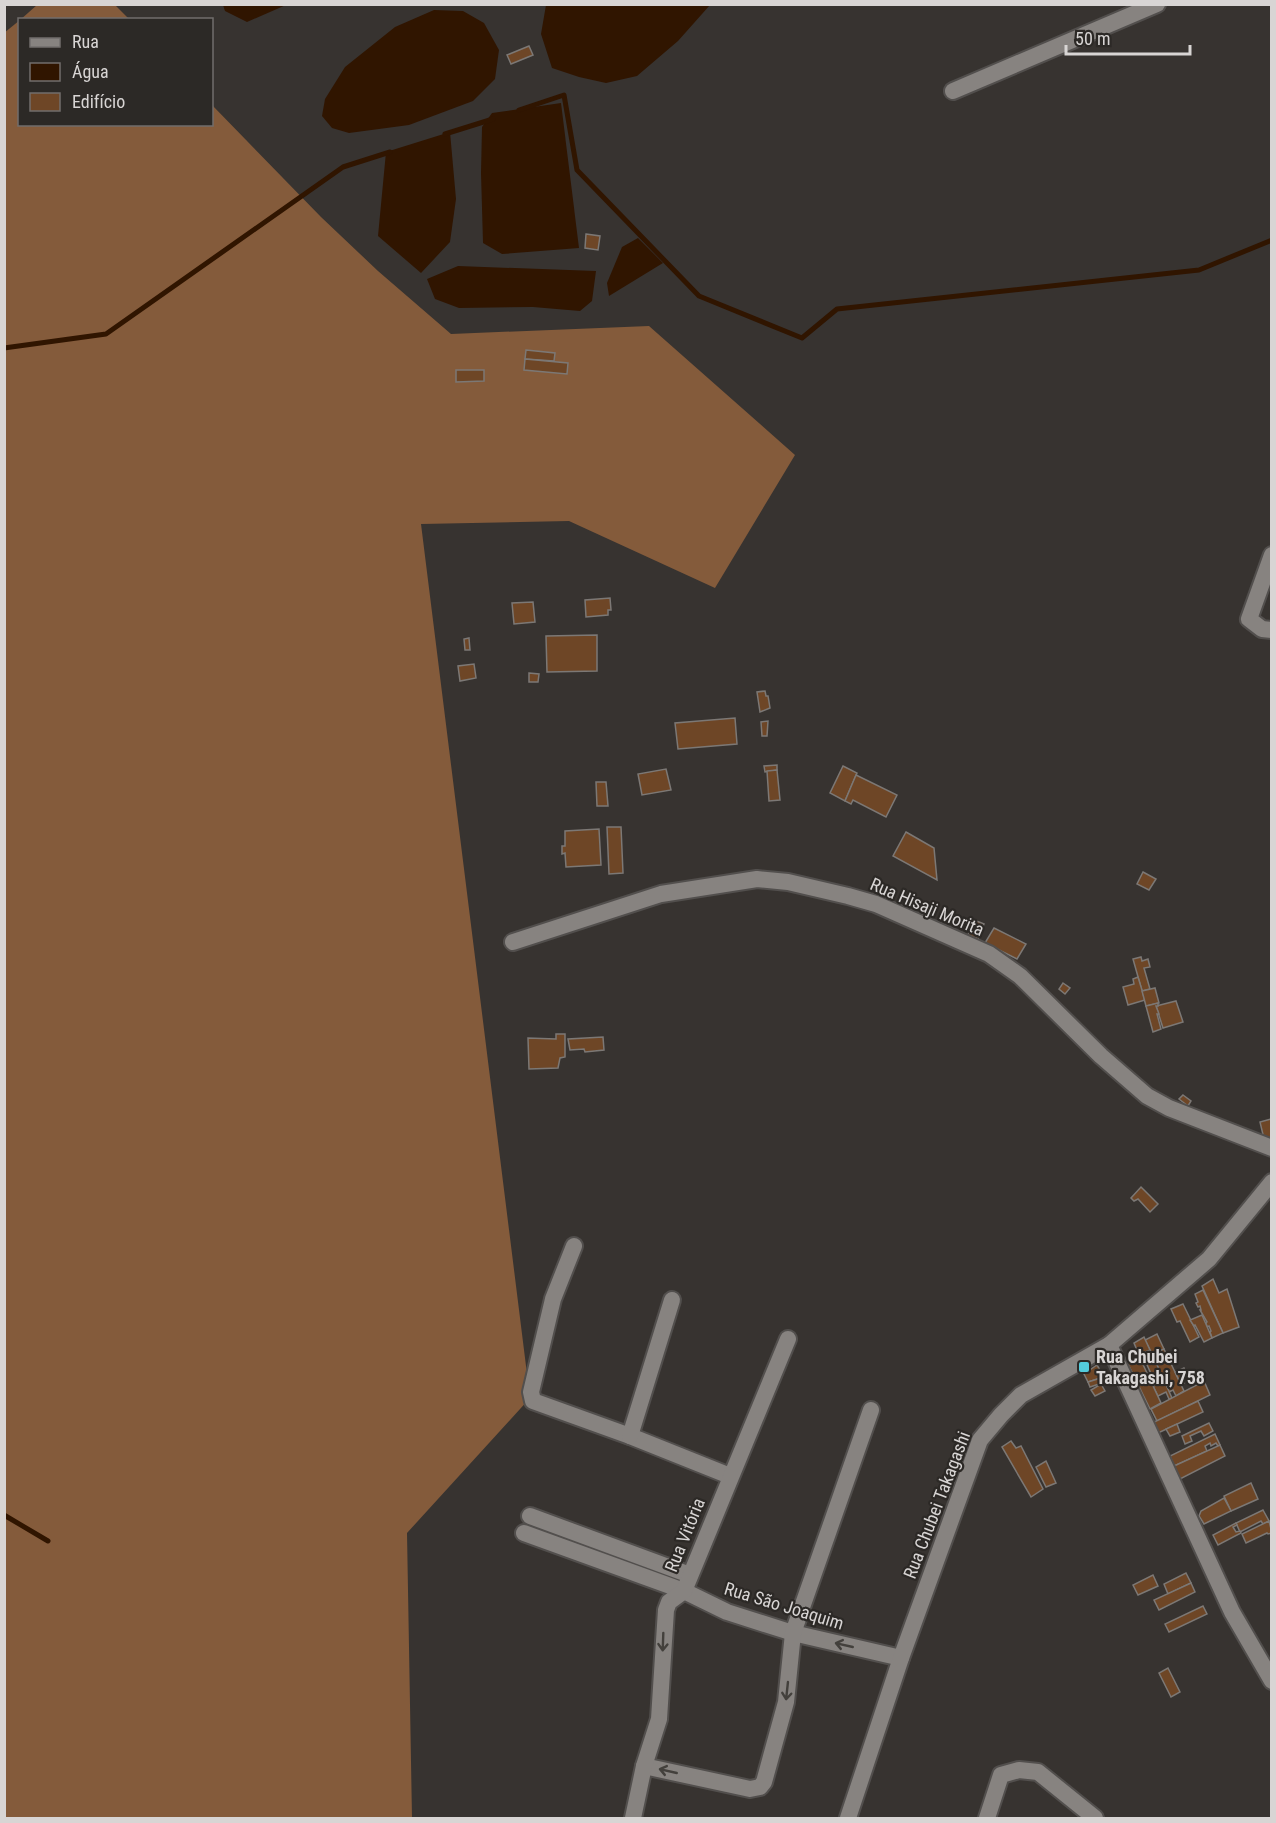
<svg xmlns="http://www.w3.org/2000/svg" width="1276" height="1823" viewBox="0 0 1276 1823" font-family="'Roboto Condensed',sans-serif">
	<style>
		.forest { fill: #845b3b }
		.water { fill: #301500 }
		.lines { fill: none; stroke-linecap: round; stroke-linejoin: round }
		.stream { stroke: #301500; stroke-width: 5 }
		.building { fill: #6e4626; stroke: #7c7875; stroke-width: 1.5 }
		.street-casing { stroke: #524f4d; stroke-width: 20 }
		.street { stroke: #878380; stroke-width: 16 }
		.oneway { stroke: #43403c }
		.poi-dot { fill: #53cbdb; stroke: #2c2926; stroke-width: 2 }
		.labels { text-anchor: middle; stroke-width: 4.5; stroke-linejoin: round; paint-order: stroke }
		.street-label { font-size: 18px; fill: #d8d5d4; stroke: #2c2926 }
		.poi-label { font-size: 18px; font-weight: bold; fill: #d8d5d4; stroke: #2c2926; text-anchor: start }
	</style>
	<rect width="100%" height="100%" fill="#373330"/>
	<g class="forest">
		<polygon points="114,4 129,19 20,20 37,5"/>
		<polygon points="20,20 20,124 212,124 212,105 321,217 378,271 451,334 649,326 795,455 715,588 569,521 421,524 530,1398 407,1533 412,1818 5,1818 4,33"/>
	</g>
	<g class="water">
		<polygon points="223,5 223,4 286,5 247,22 225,11"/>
		<polygon points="546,5 546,4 710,5 678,41 637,76 606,83 579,77 552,68 541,34"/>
		<polygon points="434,10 463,11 484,23 499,50 495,79 473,101 409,125 349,133 332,128 322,116 325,99 345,67 395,27"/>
		<polygon points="561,103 579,248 502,254 483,243 481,173 482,127 492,113"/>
		<polygon points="450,132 456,199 450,242 421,273 378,236 386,152"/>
		<polygon points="638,238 663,263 609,296 607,283 622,247"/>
		<polygon points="458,266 596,271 592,301 580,311 533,307 459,308 435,299 427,279"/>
	</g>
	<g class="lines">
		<g class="stream">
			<polyline points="519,110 564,95 577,170 699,296 802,338 837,309 1199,270 1272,240"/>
			<polyline points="445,134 493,119"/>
			<polyline points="4,348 106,334 343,167 390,152"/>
			<polyline points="4,1515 48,1541"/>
		</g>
	</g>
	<g class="building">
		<polygon points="529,46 533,55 511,64 507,55"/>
		<polygon points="586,234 600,236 598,250 585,248"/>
		<polygon points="526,350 555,353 554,361 525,359"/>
		<polygon points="525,359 568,363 567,374 524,370"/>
		<polygon points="456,370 484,370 484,381 456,382"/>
		<polygon points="610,598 611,610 608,610 608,615 586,617 585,600"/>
		<polygon points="533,602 535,622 514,624 512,603"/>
		<polygon points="597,635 597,671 547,672 546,636"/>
		<polygon points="469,638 470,650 465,650 464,639"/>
		<polygon points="474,664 476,678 460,681 458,666"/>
		<polygon points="529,673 539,674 538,682 529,682"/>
		<polygon points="765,691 766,696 768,696 770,708 760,712 757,692"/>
		<polygon points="735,718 737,744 678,749 675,723"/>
		<polygon points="768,721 767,736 762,736 761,722"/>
		<polygon points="777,765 777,770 765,772 764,766"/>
		<polygon points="843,766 857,773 845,801 830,793"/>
		<polygon points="666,769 671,790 642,795 638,774"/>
		<polygon points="777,770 780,800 769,801 767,771"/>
		<polygon points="856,775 897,795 886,817 853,800 851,804 845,801"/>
		<polygon points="596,782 606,782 608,806 597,806"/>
		<polygon points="607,827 621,827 623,873 609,874"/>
		<polygon points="599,829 601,865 566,867 565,853 562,854 562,846 565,846 565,831"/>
		<polygon points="906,832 934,848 937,880 893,856"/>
		<polygon points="1143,872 1156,879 1149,890 1137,884"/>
		<polygon points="974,920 984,924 978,939 968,935"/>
		<polygon points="994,928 1026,944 1017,959 985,943"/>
		<polygon points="1141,957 1142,961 1148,959 1150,967 1144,968 1150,989 1142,991 1133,959"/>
		<polygon points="1138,977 1145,1000 1128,1005 1123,987 1134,984 1133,979"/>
		<polygon points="1063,983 1070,988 1065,994 1059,989"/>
		<polygon points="1155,988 1159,1003 1146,1006 1142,991"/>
		<polygon points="1176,1001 1183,1022 1163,1028 1156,1006"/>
		<polygon points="1158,1003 1158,1006 1156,1006 1159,1014 1157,1014 1161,1029 1153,1032 1146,1006"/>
		<polygon points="556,1034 565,1034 565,1057 560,1058 558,1068 529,1069 528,1038 556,1039"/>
		<polygon points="603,1037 604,1050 585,1052 584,1049 570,1050 568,1039"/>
		<polygon points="1183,1095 1191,1101 1188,1106 1179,1099"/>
		<polygon points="1271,1119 1272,1140 1265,1143 1260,1122"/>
		<polygon points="1141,1187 1158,1204 1150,1212 1138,1199 1134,1201 1131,1198"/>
		<polygon points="1213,1279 1219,1293 1227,1289 1239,1327 1223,1333 1202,1286"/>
		<polygon points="1203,1290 1223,1333 1212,1338 1210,1332 1211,1331 1209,1326 1207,1327 1206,1323 1207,1322 1200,1310 1201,1310 1200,1306 1198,1307 1196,1303 1198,1302 1195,1294"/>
		<polygon points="1183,1304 1199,1337 1190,1342 1180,1321 1177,1322 1171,1309"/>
		<polygon points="1202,1315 1212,1338 1204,1342 1195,1325 1194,1326 1190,1320"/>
		<polygon points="1157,1334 1164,1349 1152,1354 1145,1340"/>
		<polygon points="1144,1337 1150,1350 1139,1355 1134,1343"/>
		<polygon points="1164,1349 1184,1391 1176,1396 1173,1390 1169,1392 1152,1354"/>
		<polygon points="1152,1354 1172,1398 1169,1399 1166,1392 1158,1396 1153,1386 1156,1385 1144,1358"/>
		<polygon points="1139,1356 1161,1403 1150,1409 1127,1362"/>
		<polygon points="1097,1365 1104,1377 1088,1382 1084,1374"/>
		<polygon points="1184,1368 1188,1377 1182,1380 1184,1383 1181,1384 1175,1372"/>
		<polygon points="1104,1377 1105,1382 1090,1387 1088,1382"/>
		<polygon points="1204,1381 1210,1395 1157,1421 1151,1409"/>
		<polygon points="1101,1384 1105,1391 1095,1396 1091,1390"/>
		<polygon points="1198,1401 1203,1412 1158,1433 1152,1423"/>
		<polygon points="1209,1423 1213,1431 1204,1436 1201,1431 1190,1436 1192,1441 1185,1444 1182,1436"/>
		<polygon points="1177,1424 1180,1432 1170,1436 1166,1429"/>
		<polygon points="1215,1434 1220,1445 1218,1446 1216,1443 1211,1446 1210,1443 1205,1446 1207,1451 1174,1466 1170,1456"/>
		<polygon points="1011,1441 1016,1448 1021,1446 1043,1489 1031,1497 1002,1447"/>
		<polygon points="1220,1445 1225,1456 1180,1479 1174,1466"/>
		<polygon points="1046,1461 1056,1483 1046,1487 1036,1467"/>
		<polygon points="1251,1483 1258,1499 1231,1511 1224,1496"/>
		<polygon points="1224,1498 1231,1511 1204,1524 1199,1516 1201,1511"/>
		<polygon points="1263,1510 1269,1521 1263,1524 1261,1521 1240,1532 1236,1523"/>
		<polygon points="1269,1521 1272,1533 1268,1534 1267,1533 1246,1543 1242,1534"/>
		<polygon points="1236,1523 1237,1525 1233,1527 1236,1532 1240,1531 1241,1533 1218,1545 1213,1535"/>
		<polygon points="1186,1573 1191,1583 1168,1594 1164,1584"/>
		<polygon points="1153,1575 1158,1586 1138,1595 1133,1585"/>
		<polygon points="1191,1583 1195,1592 1159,1610 1154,1600"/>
		<polygon points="1203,1606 1207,1614 1169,1632 1165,1624"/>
		<polygon points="1168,1668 1180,1692 1171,1697 1159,1673"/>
	</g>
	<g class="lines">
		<g class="street-casing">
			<g id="street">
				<polyline points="953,91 1157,4"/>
				<polyline points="1272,555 1249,619 1262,629 1272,630"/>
				<polyline points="513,942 661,894 757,879 788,882 848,896 876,904 989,954 1020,976 1101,1056 1147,1096 1169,1108 1272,1148"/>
				<polyline points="574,1246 553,1299 531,1392 533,1401 630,1436 730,1476"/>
				<polyline points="1109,1345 1232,1612 1272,1681"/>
				<polyline points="630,1436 672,1300"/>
				<polyline points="530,1516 690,1575"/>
				<polyline points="524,1533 684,1591 727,1612 793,1633 901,1658"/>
				<polyline points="644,1766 750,1789 760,1787 764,1782 786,1702 793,1633 871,1410"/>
				<polyline points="633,1818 644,1766 659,1719 666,1610 669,1602 684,1591 788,1339"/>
				<polyline points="848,1818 901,1658 980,1440 1001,1415 1021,1395 1109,1345 1209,1259 1272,1182"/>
				<polyline points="987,1818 1001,1775 1019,1770 1038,1772 1095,1818"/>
			</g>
		</g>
		<use href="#street" class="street"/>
	</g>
	<defs><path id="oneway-shaft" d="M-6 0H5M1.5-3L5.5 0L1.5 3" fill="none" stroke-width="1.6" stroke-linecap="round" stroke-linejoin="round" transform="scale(1.5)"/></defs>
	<g class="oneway">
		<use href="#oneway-shaft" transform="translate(663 1642) rotate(92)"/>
		<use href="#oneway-shaft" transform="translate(844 1645) rotate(-167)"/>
		<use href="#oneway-shaft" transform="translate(787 1691) rotate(96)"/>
		<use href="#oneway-shaft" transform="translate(668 1771) rotate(-167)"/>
	</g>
	<rect class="poi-dot" x="1078" y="1361" width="12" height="12" rx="3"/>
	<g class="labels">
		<g class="street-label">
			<text transform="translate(927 907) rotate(23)" y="6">Rua Hisaji Morita</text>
			<text transform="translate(937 1505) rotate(-69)" y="6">Rua Chubei Takagashi</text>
			<text transform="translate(685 1535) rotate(-68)" y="6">Rua Vitória</text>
			<text transform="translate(784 1606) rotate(17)" y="6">Rua São Joaquim</text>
		</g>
		<g class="poi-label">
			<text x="1096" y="1363">Rua Chubei<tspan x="1096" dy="21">Takagashi, 758</tspan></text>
		</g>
	</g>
	<rect width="1276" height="1823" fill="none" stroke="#d8d5d4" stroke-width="12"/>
	<rect x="18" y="18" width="195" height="108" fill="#2c2926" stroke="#716e6c" stroke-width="1.5"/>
	<rect x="30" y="38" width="30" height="9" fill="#878380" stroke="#716e6c" stroke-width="1.5"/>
	<text x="72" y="48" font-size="18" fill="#d8d5d4">Rua</text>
	<rect x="30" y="63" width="30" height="18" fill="#301500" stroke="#716e6c" stroke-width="1.5"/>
	<text x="72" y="78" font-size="18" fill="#d8d5d4">Água</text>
	<rect x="30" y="93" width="30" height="18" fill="#6e4626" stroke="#716e6c" stroke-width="1.5"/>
	<text x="72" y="108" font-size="18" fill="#d8d5d4">Edifício</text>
	<path d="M1066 45v9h124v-9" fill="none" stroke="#d8d5d4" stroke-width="3"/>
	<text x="1075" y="45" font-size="18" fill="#d8d5d4" stroke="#2c2926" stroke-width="4.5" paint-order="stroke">50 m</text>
</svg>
